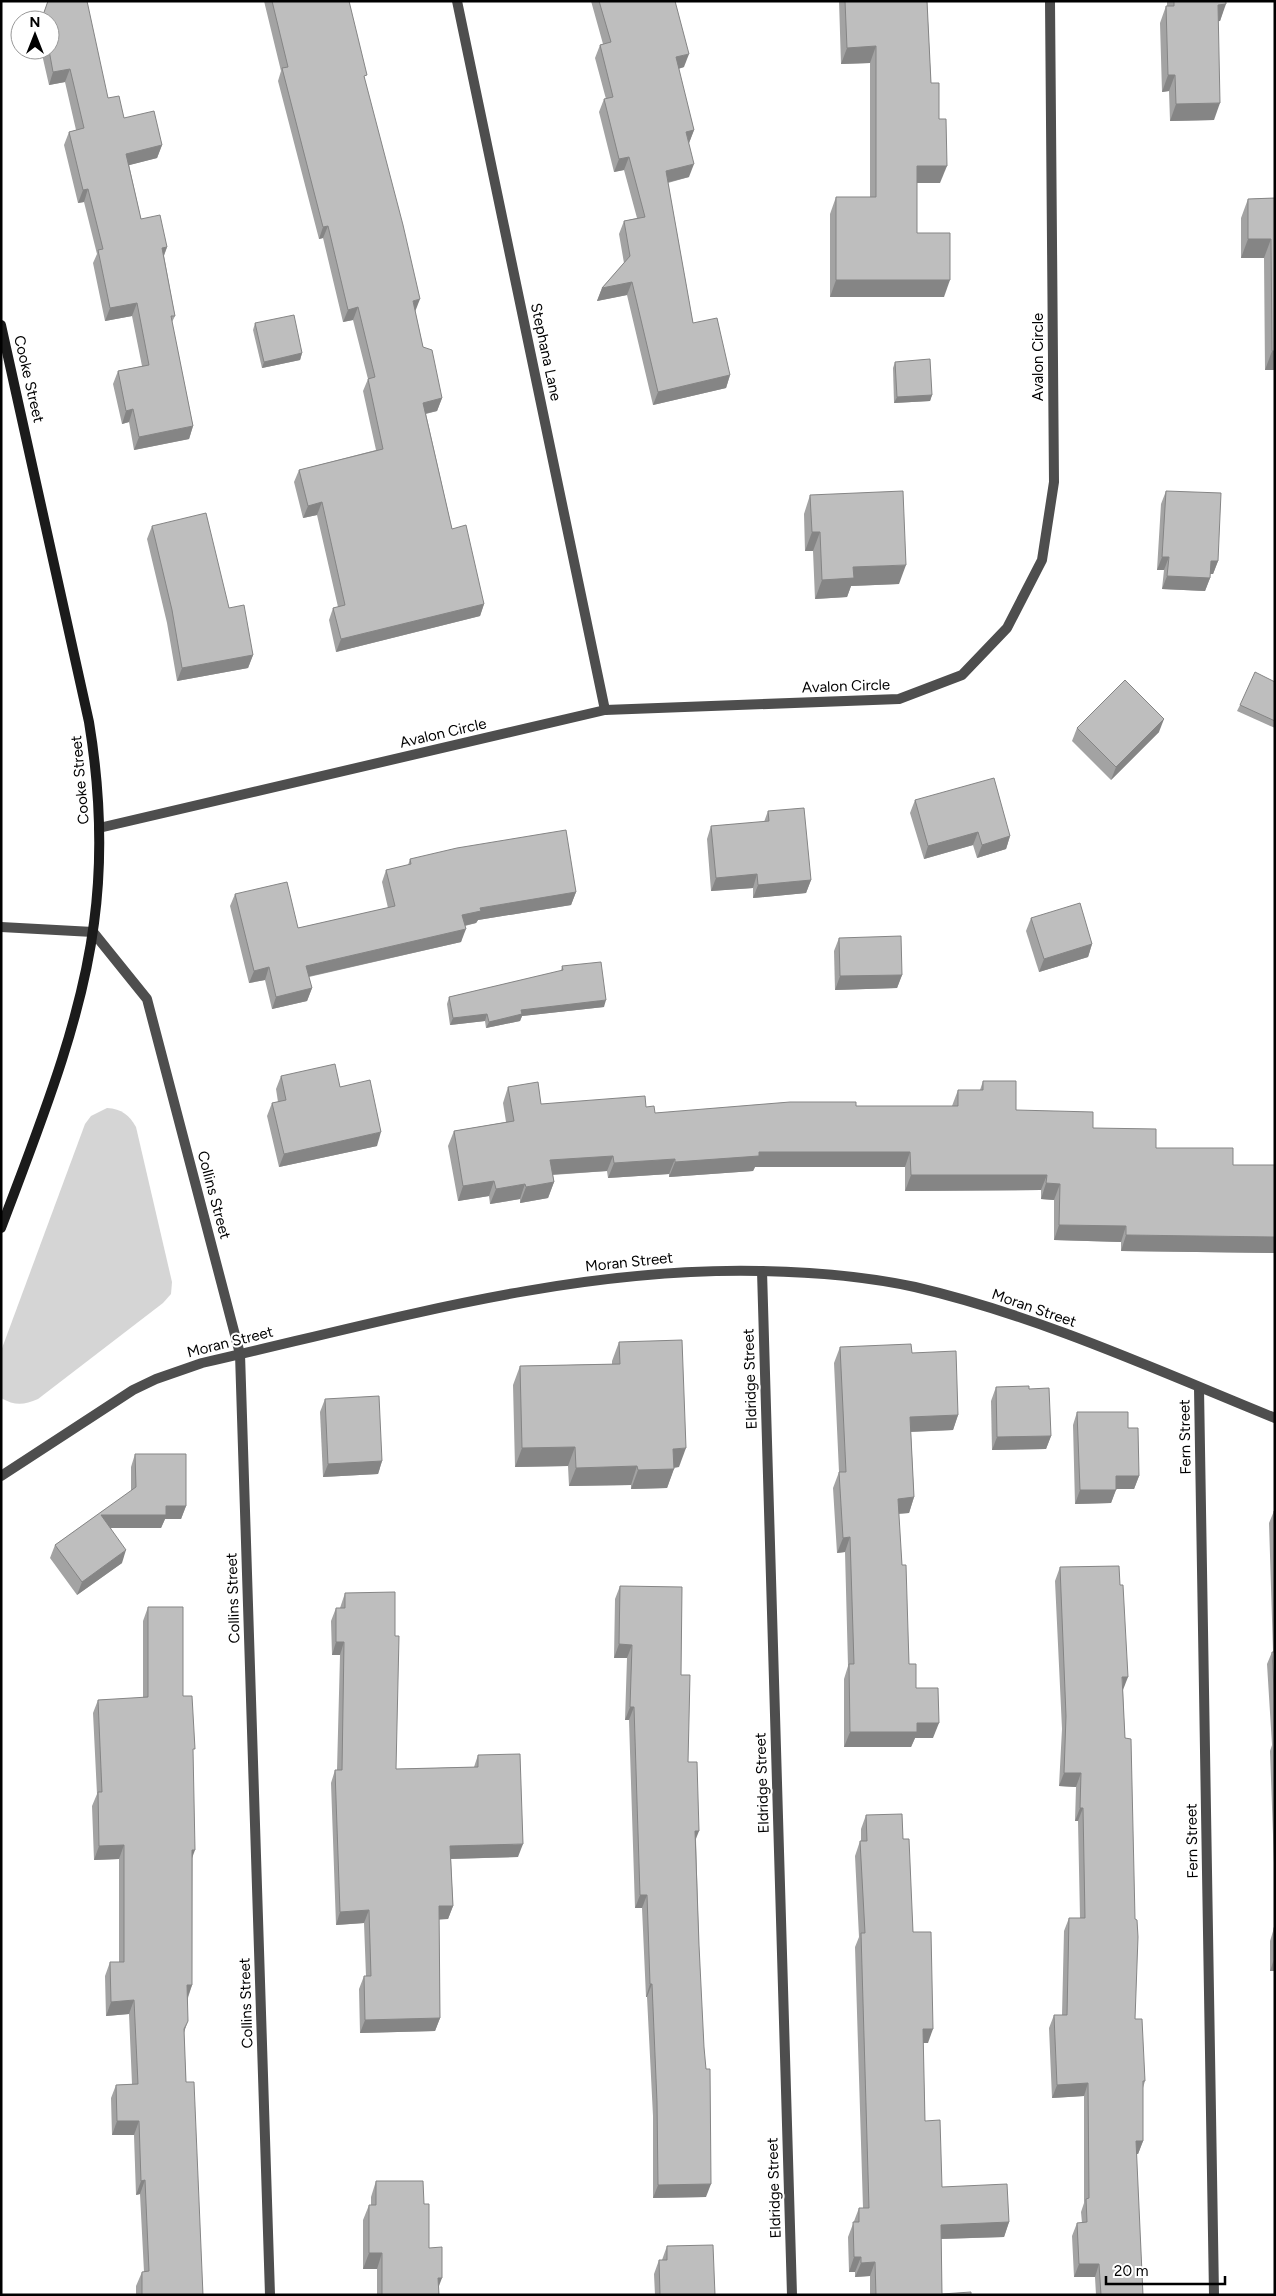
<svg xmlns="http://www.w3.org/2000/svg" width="1276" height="2296" viewBox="0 0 1276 2296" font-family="Figtree,sans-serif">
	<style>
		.green { fill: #d5d5d5 }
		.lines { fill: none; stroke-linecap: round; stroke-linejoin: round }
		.minor { stroke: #4e4e4e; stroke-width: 10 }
		.secondary { stroke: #1b1b1b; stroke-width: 10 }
		.wall { fill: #a3a3a3 }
		.shaded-wall { fill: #858585 }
		.building { fill: #bebebe; stroke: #858585 }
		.labels { text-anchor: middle; stroke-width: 4; stroke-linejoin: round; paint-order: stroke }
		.street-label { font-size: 15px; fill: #000; stroke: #fff }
	</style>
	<rect width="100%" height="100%" fill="#fff"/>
	<path class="green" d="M 107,1108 C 122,1109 129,1115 136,1127 L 172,1282 L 171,1294 L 163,1303 L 38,1399 C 24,1405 15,1406 1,1398 L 1,1351 L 85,1124 L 91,1116 Z"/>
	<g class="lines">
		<g class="minor">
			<polyline points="457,1 605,710"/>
			<polyline points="99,828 605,710 899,699 962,675 1007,628 1042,560 1054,482 1050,1"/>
			<polyline points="1,927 93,932 147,999 240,1354 270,2295"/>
			<polyline points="762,1271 792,2295"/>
			<polyline points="1199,1388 1214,2295"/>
			<path d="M 1,1476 L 133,1390 L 156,1379 L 202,1363 C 386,1321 570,1267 760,1271 C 812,1272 864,1276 915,1287 C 1039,1316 1157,1370 1275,1418"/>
		</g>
		<path class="secondary" d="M 1,325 L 89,722 C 100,789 103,856 94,923 C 81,1025 37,1132 1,1228"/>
	</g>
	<g class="wall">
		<polygon points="48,1 108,98 124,118 162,145 157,158 129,165 141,219 167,247 164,256 175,316 172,322 193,426 189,439 134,450 129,422 122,424 113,384 118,371 142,366 132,316 105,321 93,263 97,254 84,202 78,203 64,145 69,132 76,130 65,82 49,85 41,50 50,50 50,20 41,20"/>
		<polygon points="264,1 349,1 365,81 423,347 442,398 437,411 426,414 452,529 484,604 480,616 336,652 329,620 333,608 338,607 317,515 303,518 294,482 299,470 376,450 363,391 368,379 353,320 343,322 323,238 319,239 278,81 281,71"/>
		<polygon points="591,1 675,1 684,67 678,69 694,130 689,143 689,177 668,183 693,323 730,375 726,388 653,405 627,295 597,301 602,288 624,263 619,234 624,221 637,218 624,170 614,172 599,112 604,99 606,99 595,58 600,45 603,44"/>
		<polygon points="839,1 927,1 931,83 940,183 917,183 917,233 944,297 830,297 830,214 836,197 870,197 870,63 841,64"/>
		<polygon points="1167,1 1226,1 1220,21 1218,21 1214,120 1170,121 1169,91 1162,92 1160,23 1166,6 1167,6"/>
		<polygon points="1275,198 1275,370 1265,370 1264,258 1241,258 1241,218 1248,199"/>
		<polygon points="255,323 302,353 300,360 262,368 253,330"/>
		<polygon points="895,362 932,395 930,401 894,403 893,368"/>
		<polygon points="1166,491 1218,561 1213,574 1210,574 1210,578 1205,591 1162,589 1164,570 1157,570 1161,504"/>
		<polygon points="810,495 899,584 851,586 847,597 815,599 813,551 805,551 804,514"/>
		<polygon points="152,526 229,608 253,655 248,668 177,681 167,623 147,539"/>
		<polygon points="1275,682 1275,728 1237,711 1240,705"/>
		<polygon points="1077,728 1159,732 1111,780 1072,741"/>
		<polygon points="915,800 1010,836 1006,849 977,858 973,845 924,859 910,813"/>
		<polygon points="768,811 811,880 806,893 753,898 753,888 711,891 707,839 711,826 764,822"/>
		<polygon points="410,859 576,892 571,905 478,920 476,923 465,926 461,942 309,977 312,988 307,1001 272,1009 265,980 249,983 230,906 235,894 298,928 388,908 382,882 386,870 408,865"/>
		<polygon points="1031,918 1092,944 1088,957 1039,972 1026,931"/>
		<polygon points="839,938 902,975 897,988 835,990 834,951"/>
		<polygon points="562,966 604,1007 522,1016 520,1021 486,1028 485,1021 450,1025 447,1004 449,997 561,971"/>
		<polygon points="281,1076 340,1087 377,1146 279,1167 267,1116 272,1103 278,1102 276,1089"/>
		<polygon points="983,1081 1016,1110 1093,1128 1156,1148 1233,1165 1275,1165 1275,1253 1121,1251 1121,1242 1054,1240 1054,1200 1041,1199 1041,1190 905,1191 905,1167 755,1167 753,1171 669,1177 669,1174 608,1178 607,1171 553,1175 554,1182 548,1198 520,1203 520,1199 490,1204 489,1196 458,1201 448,1146 454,1131 506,1122 503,1103 508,1087 541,1104 646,1107 655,1113 856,1106 952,1106 958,1090 980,1090"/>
		<polygon points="619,1342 679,1467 674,1468 667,1488 631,1489 631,1485 569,1486 568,1466 515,1467 513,1385 520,1366 612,1364 612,1361"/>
		<polygon points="840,1347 912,1353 958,1415 953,1430 911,1432 914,1497 909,1513 898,1514 902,1565 909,1664 916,1688 933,1738 915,1738 911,1747 844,1747 844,1679 848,1666 845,1552 837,1553 833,1488 839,1472 834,1363"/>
		<polygon points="996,1387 1029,1389 1051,1436 1046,1449 992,1450 991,1401"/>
		<polygon points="325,1399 382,1461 378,1474 323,1477 320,1412"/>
		<polygon points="1077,1412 1128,1428 1139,1476 1134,1489 1116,1489 1111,1503 1075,1504 1073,1425"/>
		<polygon points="135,1454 186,1506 181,1519 165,1519 161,1528 111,1528 122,1563 77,1595 50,1558 55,1545 131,1491 131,1467"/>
		<polygon points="1274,1511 1275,1511 1275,1863 1274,1863 1270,1751 1272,1745 1267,1664 1272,1652 1273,1652 1269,1523"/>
		<polygon points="1060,1567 1123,1690 1135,2019 1145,2081 1143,2088 1143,2141 1138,2154 1136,2154 1143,2295 1096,2295 1095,2277 1074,2277 1072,2236 1077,2223 1082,2223 1081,2212 1084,2203 1084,2096 1052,2098 1049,2028 1054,2015 1062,2015 1064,1931 1069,1918 1080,1918 1078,1821 1075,1821 1076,1787 1059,1786 1062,1729 1055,1581"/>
		<polygon points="620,1586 681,1675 688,1762 696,1839 706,2197 653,2198 653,2116 647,1997 646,1997 642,1908 635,1908 629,1720 625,1720 627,1658 614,1658 615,1599"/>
		<polygon points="345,1593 396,1769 474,1767 478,1755 518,1857 451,1859 453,1906 448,1919 439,1919 440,2018 435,2031 360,2033 359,1989 364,1976 366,1976 364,1923 336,1925 331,1783 335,1770 337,1770 340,1655 332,1655 331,1621 336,1608 340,1608"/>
		<polygon points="148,1607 183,1696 193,1755 192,1985 188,1998 184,2034 186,2082 203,2295 136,2295 136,2286 142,2272 144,2272 140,2194 136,2195 134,2135 112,2135 111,2098 116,2085 132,2084 129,2014 106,2016 105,1976 110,1962 119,1962 119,1859 94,1860 92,1806 97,1794 93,1713 98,1700 143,1698 143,1621"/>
		<polygon points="866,1815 903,1839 913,1932 928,2043 923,2043 925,2121 942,2187 1009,2222 1004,2237 941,2239 942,2294 971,2295 870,2295 870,2276 855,2277 855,2272 849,2272 848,2237 859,2208 863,2208 855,1947 859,1937 855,1856 860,1841 861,1841 861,1829"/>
		<polygon points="1274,1928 1275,1971 1270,1971 1270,1941"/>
		<polygon points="376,2181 424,2204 429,2248 438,2287 439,2295 377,2295 377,2269 363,2269 363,2220 369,2205 371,2205 371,2197"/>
		<polygon points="667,2246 715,2295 655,2295 654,2274 659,2260 662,2260"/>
	</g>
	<g class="shaded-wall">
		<polygon points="1226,4 1220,21 1212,22 1218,5"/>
		<polygon points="876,46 870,63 841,64 847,48"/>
		<polygon points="689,54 684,67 671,71 676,57"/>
		<polygon points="70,69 65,82 49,85 53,72"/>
		<polygon points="1168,75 1175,75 1169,91 1162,92"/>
		<polygon points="1220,103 1214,120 1170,121 1176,104"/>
		<polygon points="694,130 689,143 686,132"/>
		<polygon points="162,145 157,158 122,167 126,154"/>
		<polygon points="629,157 624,170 614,172 619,159"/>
		<polygon points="694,164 689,177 661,184 666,171"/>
		<polygon points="917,166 947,166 940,183 911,183"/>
		<polygon points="88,189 84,202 78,203 83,190"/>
		<polygon points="328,226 323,238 319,239 323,227"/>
		<polygon points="1248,239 1271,239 1264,258 1241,258"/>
		<polygon points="167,247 162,260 162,248"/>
		<polygon points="836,280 950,280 944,297 830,297"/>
		<polygon points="632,282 627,295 597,301 602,288"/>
		<polygon points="420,299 415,312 413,301"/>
		<polygon points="137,303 132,316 105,321 110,308"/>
		<polygon points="358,307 353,320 343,322 348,310"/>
		<polygon points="1272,351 1275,351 1275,370 1265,370"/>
		<polygon points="302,353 300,360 262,368 264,362"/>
		<polygon points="730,375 726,388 653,405 658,392"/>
		<polygon points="932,395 930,401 894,403 897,397"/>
		<polygon points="442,398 437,411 419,415 423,403"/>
		<polygon points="133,409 129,422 122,424 126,411"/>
		<polygon points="193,426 189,439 134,450 139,437"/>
		<polygon points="322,502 317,515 303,518 308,506"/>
		<polygon points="812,532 820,532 813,551 805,551"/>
		<polygon points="1162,557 1169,557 1164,570 1157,570"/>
		<polygon points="1211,561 1218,561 1213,574 1206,574"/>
		<polygon points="906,565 899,584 851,586 847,597 815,599 822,580 853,567"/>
		<polygon points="1167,576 1210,578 1205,591 1162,589"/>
		<polygon points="484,604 480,616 336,652 341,639"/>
		<polygon points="253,655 248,668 177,681 182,668"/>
		<polygon points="1164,719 1159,732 1111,780 1116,767"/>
		<polygon points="978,832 973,845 924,859 928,846"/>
		<polygon points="1010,836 1006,849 977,858 982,845"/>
		<polygon points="757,874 753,888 711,891 716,878"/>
		<polygon points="811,880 806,893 753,898 758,885"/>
		<polygon points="576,892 571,905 478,920 476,923 458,927 462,915 480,908"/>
		<polygon points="466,929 461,942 302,978 306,966"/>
		<polygon points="1092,944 1088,957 1039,972 1044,959"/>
		<polygon points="269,967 265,980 249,983 254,971"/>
		<polygon points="902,975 897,988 835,990 840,976"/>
		<polygon points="312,988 307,1001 272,1009 276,997"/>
		<polygon points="606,1000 604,1007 522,1016 520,1021 486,1028 489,1022 521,1010"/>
		<polygon points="487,1014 485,1021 450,1025 453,1018"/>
		<polygon points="381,1132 377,1146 279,1167 284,1154"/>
		<polygon points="759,1152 910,1152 905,1167 755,1167 753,1171 669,1177 675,1162"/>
		<polygon points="613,1156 607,1171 545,1175 550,1160"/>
		<polygon points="675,1159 669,1174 608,1178 614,1163"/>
		<polygon points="911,1175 1047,1175 1041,1190 905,1191"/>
		<polygon points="494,1181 489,1196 458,1201 463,1186"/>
		<polygon points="554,1182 548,1198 520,1203 526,1187"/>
		<polygon points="1046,1183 1060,1184 1054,1200 1041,1199"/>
		<polygon points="525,1184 520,1199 490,1204 496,1189"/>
		<polygon points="1059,1225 1126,1226 1121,1242 1054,1240"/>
		<polygon points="1126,1235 1275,1237 1275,1253 1121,1251"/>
		<polygon points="958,1415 953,1430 905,1432 910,1417"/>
		<polygon points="1051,1436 1046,1449 992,1450 997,1437"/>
		<polygon points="575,1447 568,1466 515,1467 522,1448"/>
		<polygon points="686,1448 679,1467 666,1468 673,1449"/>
		<polygon points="382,1461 378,1474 323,1477 328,1464"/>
		<polygon points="637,1466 631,1485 569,1486 576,1468"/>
		<polygon points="674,1469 667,1488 631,1489 638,1470"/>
		<polygon points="1116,1476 1139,1476 1134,1489 1111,1489"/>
		<polygon points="1080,1490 1116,1490 1111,1503 1075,1504"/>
		<polygon points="914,1497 909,1513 892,1514 898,1499"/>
		<polygon points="166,1506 186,1506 181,1519 165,1519 161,1528 96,1528 101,1515"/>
		<polygon points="850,1537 845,1552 837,1553 843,1538"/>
		<polygon points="126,1550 122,1563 77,1595 82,1582"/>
		<polygon points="336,1642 344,1642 340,1655 332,1655"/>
		<polygon points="619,1644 632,1645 627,1658 614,1658"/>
		<polygon points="1122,1677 1128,1677 1123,1690"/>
		<polygon points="630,1707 634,1707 629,1720 625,1720"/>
		<polygon points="917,1723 939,1723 933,1738 915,1738 911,1747 844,1747 850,1732"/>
		<polygon points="1064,1773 1081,1773 1076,1787 1059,1786"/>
		<polygon points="1080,1808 1083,1808 1078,1821 1075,1821"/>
		<polygon points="695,1831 699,1831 694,1844"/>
		<polygon points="523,1844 518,1857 445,1859 450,1846"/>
		<polygon points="124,1845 119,1859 94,1860 99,1846"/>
		<polygon points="192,1850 195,1850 190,1864"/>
		<polygon points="640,1895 647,1895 642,1908 635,1908"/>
		<polygon points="439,1906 453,1906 448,1919 434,1920"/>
		<polygon points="369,1910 364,1923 336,1925 340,1912"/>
		<polygon points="1274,1959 1275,1959 1275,1971 1270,1971"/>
		<polygon points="650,1984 652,1984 647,1997 646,1997"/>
		<polygon points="187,1985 192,1985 187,1999"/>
		<polygon points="134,2000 129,2014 106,2016 111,2002"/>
		<polygon points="440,2018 435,2031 360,2033 365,2020"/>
		<polygon points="188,2021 183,2035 184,2029"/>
		<polygon points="923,2029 933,2029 928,2043 917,2043"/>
		<polygon points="1088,2083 1084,2096 1052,2098 1057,2085"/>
		<polygon points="117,2121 139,2121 134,2135 112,2135"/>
		<polygon points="1136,2141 1143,2141 1138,2154 1131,2154"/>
		<polygon points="145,2180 140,2194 136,2195 141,2181"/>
		<polygon points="711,2184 706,2197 653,2198 658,2185"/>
		<polygon points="1009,2222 1004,2237 936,2239 941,2225"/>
		<polygon points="369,2253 382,2253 377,2269 363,2269"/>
		<polygon points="854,2257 861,2257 855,2272 849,2272"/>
		<polygon points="875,2262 870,2276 855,2277 861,2263"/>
		<polygon points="1079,2264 1099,2264 1095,2277 1074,2277"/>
		<polygon points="438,2278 442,2278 436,2294"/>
	</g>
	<g class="building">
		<polygon points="48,1 87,1 108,98 119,96 124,118 154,111 162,145 126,154 141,219 160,215 167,247 162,248 175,316 171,316 193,426 139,437 133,409 126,411 118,371 149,365 137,303 110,308 98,250 103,249 88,189 83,190 69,132 84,128 70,69 53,72 49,50 50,50 50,20 42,20 42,18"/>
		<polygon points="272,1 349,1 367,75 364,76 403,225 420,299 413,301 423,347 432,350 442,398 423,403 452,529 466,525 484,604 341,639 333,608 345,605 322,502 308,506 299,470 383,449 368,379 375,377 358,307 348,310 328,226 323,227 282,68 288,67"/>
		<polygon points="599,1 675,1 689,54 676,57 694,130 686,132 694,164 666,171 693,323 717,318 730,375 658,392 632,282 602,288 630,256 624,221 645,217 629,157 619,159 604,99 613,97 600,45 611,42"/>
		<polygon points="845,1 927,1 931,83 939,83 939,119 946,119 947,166 917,166 917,233 950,233 950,280 836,280 836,197 876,197 876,46 847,48"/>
		<polygon points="1174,1 1226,1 1226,4 1218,5 1220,103 1176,104 1175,75 1168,75 1166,6 1174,6"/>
		<polygon points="1275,198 1275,351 1272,351 1271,239 1248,239 1248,199"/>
		<polygon points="294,315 302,353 264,362 255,323"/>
		<polygon points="930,359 932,395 897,397 895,362"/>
		<polygon points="903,491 906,565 853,567 854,578 822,580 820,532 812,532 810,495"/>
		<polygon points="1166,491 1221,493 1218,561 1211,561 1210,578 1167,576 1169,557 1162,557"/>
		<polygon points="206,513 229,608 244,605 253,655 182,668 172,610 152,526"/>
		<polygon points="1255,672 1275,682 1275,721 1240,705"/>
		<polygon points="1125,680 1164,719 1116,767 1077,728"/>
		<polygon points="994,778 1010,836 982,845 978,832 928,846 915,800"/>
		<polygon points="804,808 811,880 758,885 757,874 716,878 711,826 769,821 768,811"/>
		<polygon points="566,830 576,892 480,908 481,911 462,915 466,929 306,966 312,988 276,997 269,967 254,971 235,894 287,882 298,928 395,906 386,870 411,864 410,859 457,848"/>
		<polygon points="1080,903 1092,944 1044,959 1031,918"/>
		<polygon points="901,936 902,975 840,976 839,938"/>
		<polygon points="601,962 606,1000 521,1010 522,1014 489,1022 487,1014 453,1018 449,997 563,970 562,966"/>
		<polygon points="335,1064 340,1087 370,1080 381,1132 284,1154 272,1103 286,1100 281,1076"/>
		<polygon points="983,1081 1016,1081 1016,1110 1093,1112 1093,1128 1156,1129 1156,1148 1233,1148 1233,1165 1275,1165 1275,1237 1126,1235 1126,1226 1059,1225 1060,1184 1046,1183 1047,1175 911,1175 910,1152 759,1152 759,1156 675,1162 675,1159 614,1163 613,1156 550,1160 554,1182 526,1187 525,1184 496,1189 494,1181 463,1186 454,1131 514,1121 508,1087 538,1082 541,1104 645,1096 646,1107 654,1106 655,1113 790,1102 856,1102 856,1106 958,1106 958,1090 983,1090"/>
		<polygon points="682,1340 686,1448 673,1449 674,1469 638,1470 637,1466 576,1468 575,1447 522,1448 520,1366 620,1364 619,1342"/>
		<polygon points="911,1344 912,1353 956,1351 958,1415 910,1417 914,1497 898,1499 902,1565 906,1565 909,1664 916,1664 916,1688 938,1688 939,1723 917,1723 917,1732 850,1732 849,1664 854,1664 850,1537 843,1538 839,1472 846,1472 840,1347"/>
		<polygon points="1029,1386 1029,1389 1049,1388 1051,1436 997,1437 996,1387"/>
		<polygon points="379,1396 382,1461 328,1464 325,1399"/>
		<polygon points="1077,1412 1128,1412 1128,1428 1138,1428 1139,1476 1116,1476 1116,1490 1080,1490"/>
		<polygon points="135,1454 186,1454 186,1506 166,1506 166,1515 101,1515 126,1550 82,1582 55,1545 136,1487"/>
		<polygon points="1274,1511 1275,1511 1275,1553"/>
		<polygon points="1119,1566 1120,1585 1123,1585 1128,1677 1122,1677 1125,1738 1131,1739 1135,1919 1137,1920 1138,1937 1135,2019 1142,2019 1145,2081 1143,2081 1143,2141 1136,2141 1143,2295 1101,2295 1099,2264 1079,2264 1077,2223 1087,2222 1086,2199 1089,2198 1088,2083 1057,2085 1054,2015 1067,2015 1069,1918 1085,1918 1083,1808 1080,1808 1081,1773 1064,1773 1066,1716 1060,1567"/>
		<polygon points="620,1586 682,1587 681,1675 690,1675 688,1762 697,1762 699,1831 695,1831 699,1945 704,2047 706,2069 710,2069 711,2184 658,2185 657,2102 652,1984 650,1984 647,1895 640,1895 634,1707 630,1707 632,1645 619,1644"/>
		<polygon points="395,1592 395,1636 399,1636 396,1769 478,1767 478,1755 520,1754 523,1844 450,1846 453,1906 439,1906 440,2018 365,2020 364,1976 371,1976 369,1910 340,1912 335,1770 342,1770 344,1642 336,1642 336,1608 345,1608 345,1593"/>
		<polygon points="148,1607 183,1607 183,1696 192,1696 195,1749 193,1749 195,1850 192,1850 192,1985 187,1985 188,2021 184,2029 186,2082 194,2082 203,2295 142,2295 142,2272 149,2271 145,2180 141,2181 139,2121 117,2121 116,2085 138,2084 134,2000 111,2002 110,1962 124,1962 124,1845 99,1846 98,1792 102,1792 98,1700 148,1697"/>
		<polygon points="1272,1652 1275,1652 1275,1707"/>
		<polygon points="902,1814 903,1839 909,1839 913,1932 931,1932 933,2029 923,2029 925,2121 940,2120 942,2187 1007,2184 1009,2222 941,2225 942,2294 971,2292 971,2295 876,2295 875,2262 861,2263 861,2257 854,2257 853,2222 859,2222 859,2208 869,2208 861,1933 865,1933 860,1841 867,1841 866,1815"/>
		<rect x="1274" y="1928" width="1" height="31"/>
		<polygon points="376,2181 423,2181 424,2204 429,2204 429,2248 442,2247 442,2278 438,2278 439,2295 382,2295 382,2253 369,2253 369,2205 376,2205"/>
		<polygon points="713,2245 715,2295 660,2295 659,2260 667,2260 667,2246"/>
	</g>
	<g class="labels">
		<g class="street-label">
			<text transform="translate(546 352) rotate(78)" y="5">Stephana Lane</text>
			<text transform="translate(1038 357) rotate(-90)" y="5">Avalon Circle</text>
			<text transform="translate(29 379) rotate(77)" y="5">Cooke Street</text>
			<text transform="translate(846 686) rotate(-2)" y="5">Avalon Circle</text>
			<text transform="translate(443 733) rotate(-13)" y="5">Avalon Circle</text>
			<text transform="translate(80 780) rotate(-95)" y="5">Cooke Street</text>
			<text transform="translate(214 1195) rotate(75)" y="5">Collins Street</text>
			<text transform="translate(629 1262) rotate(-6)" y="5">Moran Street</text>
			<text transform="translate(1034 1308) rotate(19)" y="5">Moran Street</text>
			<text transform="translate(230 1342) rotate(-14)" y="5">Moran Street</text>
			<text transform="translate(750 1379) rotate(-92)" y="5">Eldridge Street</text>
			<text transform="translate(1185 1437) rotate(-91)" y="5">Fern Street</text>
			<text transform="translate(233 1598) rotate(-92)" y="5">Collins Street</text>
			<text transform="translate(762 1783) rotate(-92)" y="5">Eldridge Street</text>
			<text transform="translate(1192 1841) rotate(-91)" y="5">Fern Street</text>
			<text transform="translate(246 2003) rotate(-92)" y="5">Collins Street</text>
			<text transform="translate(774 2188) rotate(-92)" y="5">Eldridge Street</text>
		</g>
	</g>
	<rect width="1276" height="2296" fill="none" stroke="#000000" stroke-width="5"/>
	<g transform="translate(35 35)"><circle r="24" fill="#ffffff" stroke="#999999"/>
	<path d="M0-4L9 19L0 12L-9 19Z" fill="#000000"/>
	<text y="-8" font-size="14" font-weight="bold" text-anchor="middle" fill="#000000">N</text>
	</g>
	<path d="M1106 2276v8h119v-8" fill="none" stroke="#000000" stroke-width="2.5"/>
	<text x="1114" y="2276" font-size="15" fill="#000000" stroke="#ffffff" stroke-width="4" paint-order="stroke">20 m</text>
</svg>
